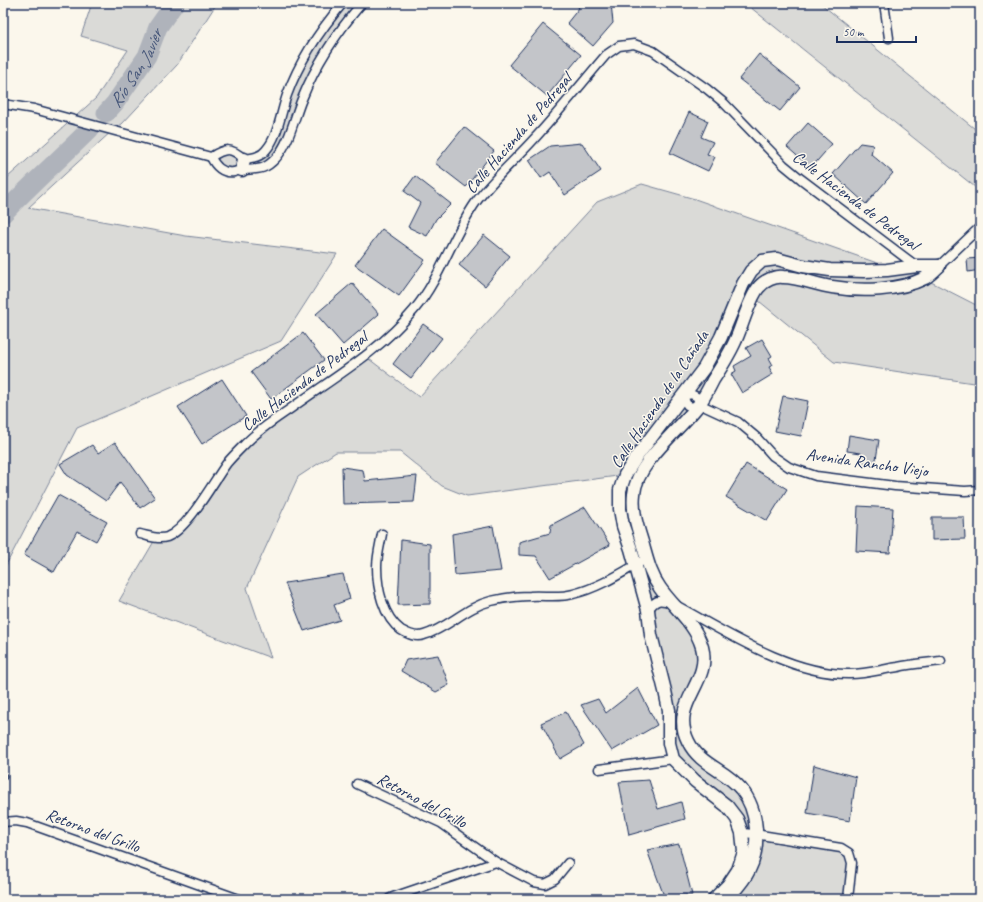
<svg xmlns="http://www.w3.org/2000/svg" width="983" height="902" viewBox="0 0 983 902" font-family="Caveat,sans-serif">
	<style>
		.green { fill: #dadad7; stroke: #7a849a }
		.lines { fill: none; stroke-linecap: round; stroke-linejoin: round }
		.river { stroke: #afb3bb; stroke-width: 19 }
		.building { fill: #c3c5c9; stroke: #1b2f5e }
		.lane-casing { stroke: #1b2f5e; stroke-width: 7 }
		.street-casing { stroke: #1b2f5e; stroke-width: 11 }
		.secondary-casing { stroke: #1b2f5e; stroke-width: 15 }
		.lane { stroke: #fbf7ec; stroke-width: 4 }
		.street { stroke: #fbf7ec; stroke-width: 8 }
		.secondary { stroke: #fbf7ec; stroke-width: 12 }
		.labels { text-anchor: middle; stroke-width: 3; stroke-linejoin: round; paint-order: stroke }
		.street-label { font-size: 17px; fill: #1b2f5e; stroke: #fbf7ec }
		.water-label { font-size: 18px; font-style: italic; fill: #47577a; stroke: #fbf7ec }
	</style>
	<rect width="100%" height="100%" fill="#fbf7ec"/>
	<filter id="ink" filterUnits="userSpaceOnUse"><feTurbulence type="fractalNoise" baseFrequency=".025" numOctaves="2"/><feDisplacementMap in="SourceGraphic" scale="8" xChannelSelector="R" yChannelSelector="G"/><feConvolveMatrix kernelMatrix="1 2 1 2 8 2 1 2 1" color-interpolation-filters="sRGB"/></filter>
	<g filter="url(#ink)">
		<g class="green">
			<polygon points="92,3 217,3 177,65 122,124 113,130 28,208 186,236 337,254 281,341 77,428 3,571 3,178 7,178 96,98 128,50 81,36"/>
			<polygon points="343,3 362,3 317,66 287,139 268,165 225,171 211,157 220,151 244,159 266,151 306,55"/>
			<polygon points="745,3 820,3 980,133 980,191"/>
			<polygon points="642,184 695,199 897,270 932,271 918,278 933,283 980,307 980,384 834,362 754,297 718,372 664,443 634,492 643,546 672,603 704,659 690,695 688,741 741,789 756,834 849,853 848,899 714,899 744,852 737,819 673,759 669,710 623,526 625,475 467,496 442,486 400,452 336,452 298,477 247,588 271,658 119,601 156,538 177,531 246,443 365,356 419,397 597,202"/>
		</g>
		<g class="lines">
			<g class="river">
				<path id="s1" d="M 106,113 L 115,103 L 147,56 L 158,27 L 175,3"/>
				<path d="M 3,214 C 31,184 61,158 90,129"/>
			</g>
		</g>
		<g class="building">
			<polygon points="574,3 611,3 613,23 593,46 567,23 579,8"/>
			<polygon points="543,24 581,55 547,96 509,65"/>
			<polygon points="759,54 800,87 780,111 739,79"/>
			<polygon points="689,112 708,121 701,137 713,142 707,154 715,157 708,171 670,153"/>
			<polygon points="808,123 832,144 811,168 787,147"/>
			<polygon points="464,127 494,151 466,187 435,163"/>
			<polygon points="582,143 601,171 565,195 550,172 541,178 529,160 550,146"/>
			<polygon points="860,143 873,145 871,154 893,173 866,204 833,174"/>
			<polygon points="415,176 451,204 436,219 427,236 408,227 420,203 404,191"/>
			<polygon points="382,229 425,260 399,296 355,265"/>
			<polygon points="484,235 510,256 485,286 459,265"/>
			<polygon points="980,258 980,270 968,272 967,259"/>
			<polygon points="352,283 379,314 343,345 316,314"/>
			<polygon points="423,324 442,338 411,378 393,364"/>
			<polygon points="303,333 324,360 271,399 251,372"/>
			<polygon points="762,339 772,356 769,358 773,365 769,367 773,374 742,393 731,374 736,371 734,366 751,356 746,348"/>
			<polygon points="222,379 246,416 202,444 178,407"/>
			<polygon points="783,396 808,401 801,436 775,431"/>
			<polygon points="849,435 879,440 875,466 859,464 861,453 847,451"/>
			<polygon points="115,442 155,498 140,508 120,482 106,501 67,475 60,464 92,445 98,453"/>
			<polygon points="746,464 787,489 767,521 726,497"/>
			<polygon points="342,467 363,470 365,481 417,476 414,502 343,504"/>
			<polygon points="58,495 107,522 96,541 77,531 54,572 24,555"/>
			<polygon points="858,506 893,508 890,553 856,551"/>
			<polygon points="585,507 610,545 550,578 536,556 519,555 519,542 550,533 551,525"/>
			<polygon points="932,517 964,517 965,539 932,540"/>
			<polygon points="493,526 501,571 455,575 452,534"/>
			<polygon points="401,540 430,544 430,604 398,605"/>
			<polygon points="343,574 350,599 334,605 340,620 304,631 285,583"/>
			<polygon points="438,655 449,685 436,692 401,671 406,660"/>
			<polygon points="638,688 657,725 612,751 581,705 598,699 606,713"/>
			<polygon points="566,712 584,745 560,759 541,723"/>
			<polygon points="814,765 856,777 850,821 807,813"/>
			<polygon points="649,780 658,809 681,802 685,819 629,835 619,782"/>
			<polygon points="679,844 692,895 664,896 647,850"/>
		</g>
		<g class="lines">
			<g class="lane-casing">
				<polyline id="lane" points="3,777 4,776"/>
			</g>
			<g class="street-casing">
				<g id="street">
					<polyline points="884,3 889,38"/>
					<polyline points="3,104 34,109 211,157"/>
					<path d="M 211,157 C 215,166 223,174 234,172 C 237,171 240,170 243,170 C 259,169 265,170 276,158 C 290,142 294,118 302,99 C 316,64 337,32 362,3"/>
					<path d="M 211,157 C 225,148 231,147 244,159 C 252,158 261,157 266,150 C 278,137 281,112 287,95 C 299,62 320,30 343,3"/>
					<polyline points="939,266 980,227"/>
					<polygon points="691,394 697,397 699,404 692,407 687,405 683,396"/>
					<polyline points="699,404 738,422 756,437 773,456 789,467 816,476 895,486 965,491 980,490"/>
					<path d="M 140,534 C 149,536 157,540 167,537 C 188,529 213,482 227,463 C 232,457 238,451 244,445 C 257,431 274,420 290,409 C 333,378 380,351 414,310 C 441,278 452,236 476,202 C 493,179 515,160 534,139 C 559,112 582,83 606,55 L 619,46 L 634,44 L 653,51 L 707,89 L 724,103 L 784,165 L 801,179 L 919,268"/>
					<path d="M 382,534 C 380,545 377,556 377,567 C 377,588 383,617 401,630 C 408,634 416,638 424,635 C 448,628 466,607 491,601 C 504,598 517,596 530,596 C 544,595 559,598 573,594 C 599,588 623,572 646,559"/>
					<path d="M 648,610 C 656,599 659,599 672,603 C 724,631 790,675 850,674 C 867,674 883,669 898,667 C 912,664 927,663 941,661"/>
					<polyline points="599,769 673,759"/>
					<polyline points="357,784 441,823 496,862 534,882 545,884 555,879 568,863"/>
					<polyline points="3,822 16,821 27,823 239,899"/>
					<polyline points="742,833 755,834 841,848 849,853 852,863 848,899"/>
					<polyline points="389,899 393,897 496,862"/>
				</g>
			</g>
			<g class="secondary-casing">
				<g id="secondary">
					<polyline points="242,170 244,159"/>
					<polyline points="714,899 728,885 738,870 744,852 742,833 737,819 727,806 695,781 673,759 669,743 669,710 665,691 651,635 648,610 631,549 623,526 620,509 620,490 625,475 637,456 704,368 721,337 743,284 751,271 762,261 777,259 803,266 830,270 864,271 887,270 917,266 939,266"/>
					<path d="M 727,899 C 735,890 744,881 749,870 C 761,846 758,809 741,789 C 725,769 700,766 688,741 C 669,703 712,683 702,647 C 695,623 674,608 660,588 C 650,574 647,559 642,542 C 637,526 632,511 634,494 C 636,462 682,428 700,403 C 705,396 709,388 713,380 C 722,366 731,352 737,337 C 743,323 750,297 759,287 C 765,280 775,276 783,277 C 799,277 816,285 832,287 C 861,292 899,291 925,278 C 930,275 935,270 939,266"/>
				</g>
			</g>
			<use href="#lane" class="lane"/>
			<use href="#street" class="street"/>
			<use href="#secondary" class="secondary"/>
		</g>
	</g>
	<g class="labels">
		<g class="street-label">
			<text transform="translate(518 133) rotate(-49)" y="6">Calle Hacienda de Pedregal</text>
			<text transform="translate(856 200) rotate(37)" y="6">Calle Hacienda de Pedregal</text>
			<text transform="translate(304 381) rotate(-37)" y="6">Calle Hacienda de Pedregal</text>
			<text transform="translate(659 399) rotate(-56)" y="6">Calle Hacienda de la Cañada</text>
			<text transform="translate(867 462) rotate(8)" y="6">Avenida Rancho Viejo</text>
			<text transform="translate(422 800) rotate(28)" y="6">Retorno del Grillo</text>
			<text transform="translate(93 830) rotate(20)" y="6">Retorno del Grillo</text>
		</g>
		<g class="water-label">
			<text dy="6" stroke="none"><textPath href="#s1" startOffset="54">Río San Javier</textPath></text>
		</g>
	</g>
	<rect width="983" height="902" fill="none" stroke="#fbf7ec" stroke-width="16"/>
	<rect x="8" y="8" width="967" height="886" fill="none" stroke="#1b2f5e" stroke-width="1.5" filter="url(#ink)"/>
	<path d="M837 36v6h79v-6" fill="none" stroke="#1b2f5e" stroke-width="2"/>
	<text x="843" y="36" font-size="12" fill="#1b2f5e" stroke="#fbf7ec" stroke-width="3" paint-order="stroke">50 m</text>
</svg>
